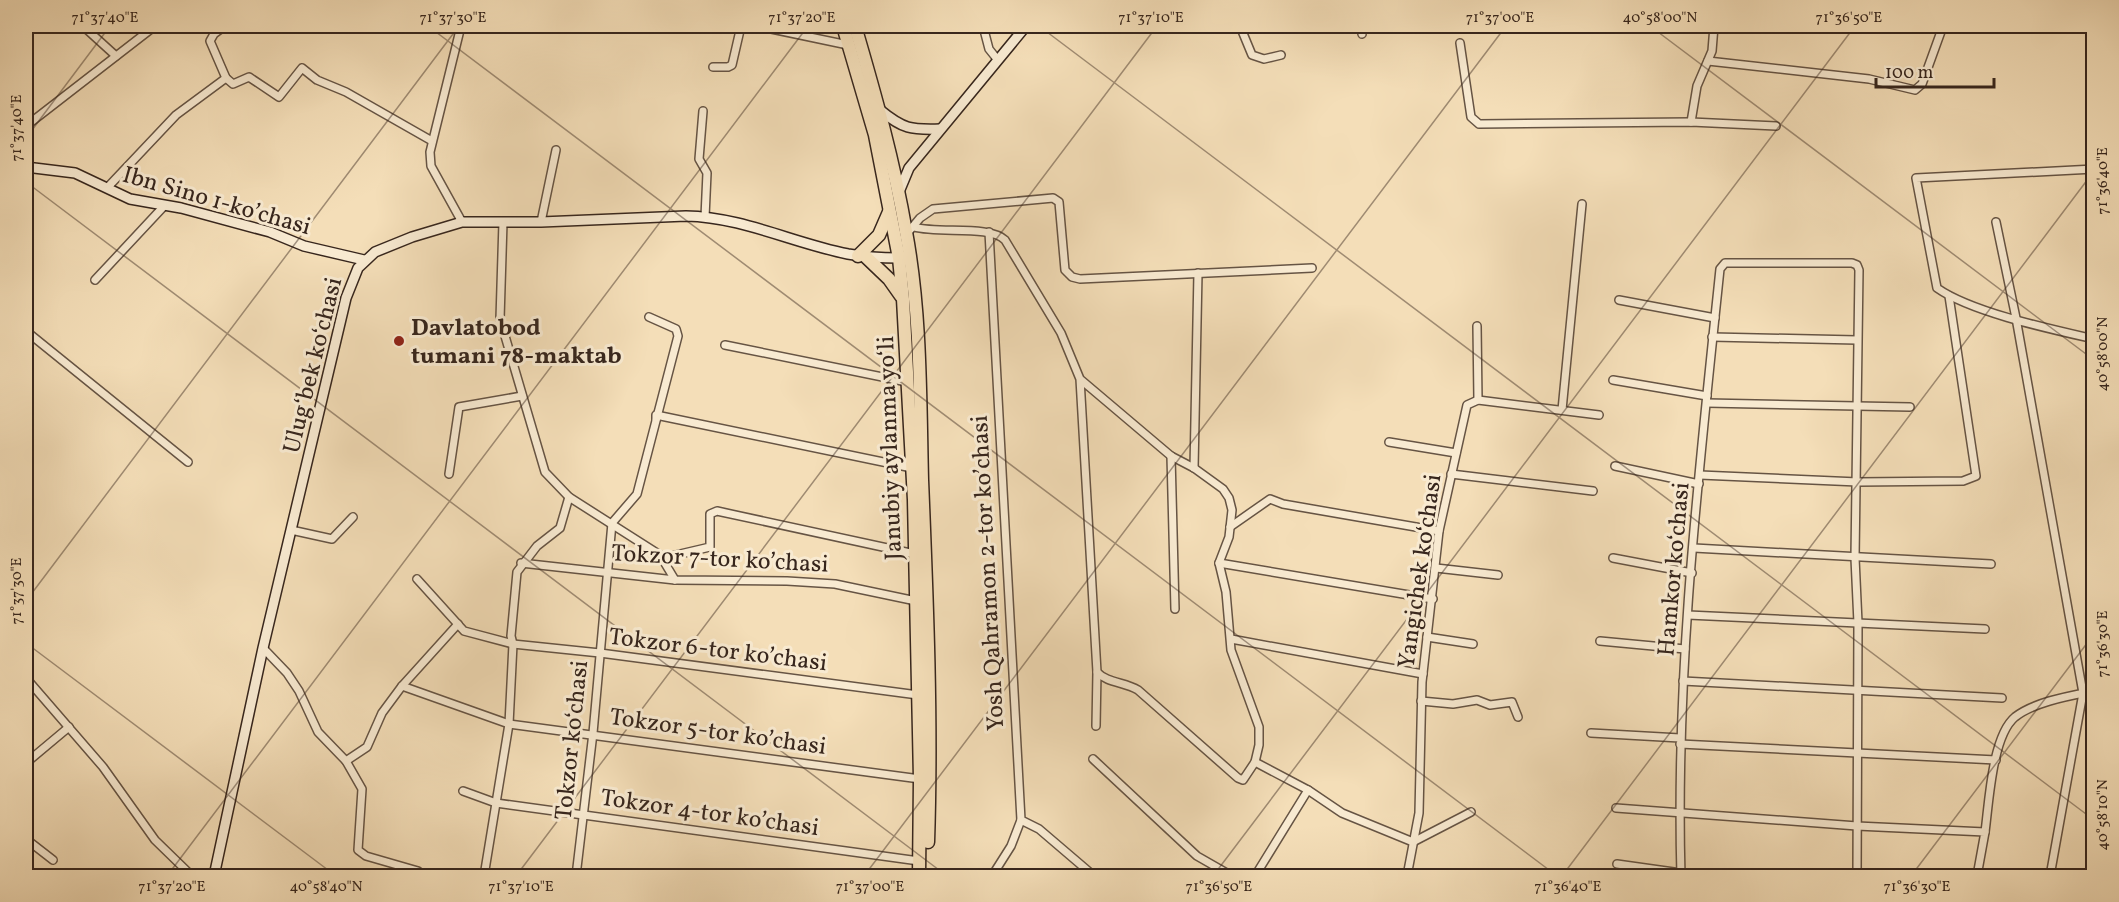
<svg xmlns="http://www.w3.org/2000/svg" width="2119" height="902" viewBox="0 0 2119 902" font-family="Vollkorn,serif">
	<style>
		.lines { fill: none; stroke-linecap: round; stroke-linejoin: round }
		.street-casing { stroke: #665444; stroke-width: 10 }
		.secondary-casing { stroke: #37261d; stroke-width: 12 }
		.highway-casing { stroke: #37261d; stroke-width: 15 }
		.street { stroke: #f8ead1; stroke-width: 7 }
		.secondary { stroke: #f8ead1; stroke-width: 9 }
		.highway { stroke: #f4deb8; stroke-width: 12 }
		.ticks { fill: none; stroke: #37261d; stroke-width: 1.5; stroke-opacity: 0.45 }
		.poi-dot { fill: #8f2418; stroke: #f8ead1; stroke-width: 2 }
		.labels { text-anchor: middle; stroke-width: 6; stroke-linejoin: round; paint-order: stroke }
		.street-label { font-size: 24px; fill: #37261d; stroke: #f8ead1 }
		.poi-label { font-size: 24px; font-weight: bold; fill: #37261d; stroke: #f8ead1; text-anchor: start }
		.neatline { fill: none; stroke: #37261d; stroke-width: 2 }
		.ticks-label { font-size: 15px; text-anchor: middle; fill: #37261d }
	</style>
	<rect width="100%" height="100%" fill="#f4deb8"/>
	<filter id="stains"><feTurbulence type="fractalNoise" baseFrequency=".00333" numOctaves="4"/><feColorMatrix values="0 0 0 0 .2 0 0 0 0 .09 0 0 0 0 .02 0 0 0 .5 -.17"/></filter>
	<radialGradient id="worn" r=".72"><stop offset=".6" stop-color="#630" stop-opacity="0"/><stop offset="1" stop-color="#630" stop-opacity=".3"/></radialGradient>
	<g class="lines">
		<g class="street-casing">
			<g id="street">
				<polyline points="83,26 116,56"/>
				<polyline points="461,26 430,152 431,166 462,222"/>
				<polyline points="757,26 848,45"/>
				<polyline points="983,26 989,49 997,59"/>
				<polyline points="1240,26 1252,55 1264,59 1281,55"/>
				<polyline points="1361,26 1362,34"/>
				<polyline points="1460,43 1471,117 1479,124 1691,122 1776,126"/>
				<polyline points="1708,61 1869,79 1915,90 1922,84 1943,26"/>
				<polyline points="713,67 728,67 732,65 741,26"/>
				<polyline points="226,78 233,84 249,77 279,97 302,68 317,80 346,92 432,141"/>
				<polyline points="703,111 699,159 707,173 705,217"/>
				<polyline points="1691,122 1697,86 1712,51 1714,26"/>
				<polyline points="26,126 155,26"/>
				<path d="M 2094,169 L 1916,178 L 1937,288 C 1971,312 2050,329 2094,339"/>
				<polyline points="107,188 176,115 226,78 210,41 214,34 225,26"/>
				<polyline points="503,222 500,319 545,472 569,497 660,555 675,580"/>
				<polyline points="541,222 556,150"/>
				<polyline points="1996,222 2016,318 2083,693 2050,876"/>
				<path d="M 914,227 C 939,234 990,225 1005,240 L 1061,333 L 1080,379 L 1171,456 L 1194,468 L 1223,489 L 1229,498 L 1232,510 L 1229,537 L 1219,563 L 1226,592 L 1231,650 L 1259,727 L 1259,745 L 1255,762 L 1243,780 L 1238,778 L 1138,690 C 1125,682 1107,683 1097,672 L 1080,379"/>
				<polyline points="910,230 920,218 933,209 1053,198 1059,202 1065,270 1072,277 1080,279 1312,268"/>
				<polyline points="989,232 1021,820 1039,829 1094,876"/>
				<polyline points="95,280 165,205"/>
				<polyline points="1619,300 1715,318"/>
				<polyline points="1477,326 1478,400"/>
				<polyline points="26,331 188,462"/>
				<polyline points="1712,337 1857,340"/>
				<polyline points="725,345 907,382"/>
				<polyline points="1613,380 1707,396"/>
				<polyline points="1707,403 1910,407"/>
				<polyline points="1562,410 1582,204"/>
				<polyline points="656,419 656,415 912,468"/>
				<polyline points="1389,442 1456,453"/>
				<polyline points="1171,456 1175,609"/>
				<polyline points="1615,466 1699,484"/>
				<polyline points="1194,468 1198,273"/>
				<polyline points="449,474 459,407 522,396"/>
				<polyline points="1451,474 1593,491"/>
				<polyline points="1700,475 1858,482 1963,481 1976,476 1949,296"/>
				<polyline points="1230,527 1270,499 1283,504 1439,531"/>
				<polyline points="291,530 332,539 353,517"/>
				<polyline points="1694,548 1991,564"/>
				<polyline points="1613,558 1692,573"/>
				<polyline points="664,560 663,558 710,547 710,514 717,511 915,554"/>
				<polyline points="521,563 675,580 787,581 835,584 916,601"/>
				<polyline points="1219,563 1433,599"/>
				<polyline points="1436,568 1498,575"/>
				<polyline points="417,579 464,631 513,644 600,653 918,695"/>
				<polyline points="1688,615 1985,629"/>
				<polyline points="1427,637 1473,644"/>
				<polyline points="1231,639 1423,674"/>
				<polyline points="1600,641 1685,649"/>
				<polyline points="263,648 287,673 299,691 318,732 346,761 362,789 358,850 366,856 418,871 425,876"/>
				<polyline points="26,678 103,767 155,840 192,876"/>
				<polyline points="1683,681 2002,698"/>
				<polyline points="402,686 509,724 920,779"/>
				<polyline points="1421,701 1453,704 1477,700 1490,705 1512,702 1518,717"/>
				<polyline points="1096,726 1097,672"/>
				<polyline points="1591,733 1680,738"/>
				<polyline points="1680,744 1996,760"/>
				<polyline points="1093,759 1197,856 1232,876"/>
				<polyline points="346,761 367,747 382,713 402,686 458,624"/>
				<polyline points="1255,762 1308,790 1342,813 1413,842 1471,812"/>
				<polyline points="26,763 69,727"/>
				<polyline points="463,791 496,803 919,861"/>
				<polyline points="1616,808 1857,826 1985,832 1977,876"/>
				<path d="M 1985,832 C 1989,803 1992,736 2015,717 C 2034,702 2069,696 2094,691"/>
				<polyline points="26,839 53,860"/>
				<polyline points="1617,864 1681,873"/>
				<polyline points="484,876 509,724 513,644 511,636 517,572 537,546 560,528 569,497"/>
				<polyline points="576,876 593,733 612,523 637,494 678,336 676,329 649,317"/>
				<polyline points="992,876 1011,846 1021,820"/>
				<polyline points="1255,876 1308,790"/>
				<polyline points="1407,876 1419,813 1422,682 1439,531 1467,405 1478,400 1599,415"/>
				<path d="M 1681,876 C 1675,674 1699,471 1720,269 L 1725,263 L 1852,263 L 1857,265 L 1859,270 L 1855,558 L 1858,623 L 1857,876"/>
			</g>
		</g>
		<g class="secondary-casing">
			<g id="secondary">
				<path d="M 880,110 C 903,129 911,130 940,129"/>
				<polyline points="26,167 75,173 130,199 181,208 270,232 304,246 364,260"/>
				<polyline points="899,192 909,168 1026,26"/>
				<path d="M 214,876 L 263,648 L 346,298 L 358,268 L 375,252 L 412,237 L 462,222 L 541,222 L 686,216 C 742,217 793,243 848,254 C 865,257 882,258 899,258"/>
			</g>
		</g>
		<g class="highway-casing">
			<g id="highway">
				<polyline points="843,26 875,135 899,258 903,299 914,500 920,779 919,876"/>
				<path d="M 855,26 C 875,94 894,162 906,232 C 921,313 920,398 922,480 C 927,601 932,722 928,842"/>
				<polyline points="858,256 879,235 889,212"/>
				<polyline points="866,257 889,279 901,296"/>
			</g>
		</g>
		<use href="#street" class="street"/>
		<use href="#secondary" class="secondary"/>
		<use href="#highway" class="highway"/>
	</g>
	<path class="ticks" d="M 428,26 L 1557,876M 1039,26 L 2094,820M 1650,26 L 2094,360M 26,138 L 110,26M 26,182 L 947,876M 26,601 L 459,26M 26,643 L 336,876M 167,876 L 808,26M 516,876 L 1157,26M 864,876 L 1506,26M 1213,876 L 1855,26M 1562,876 L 2094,171M 1911,876 L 2094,634"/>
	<circle class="poi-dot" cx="399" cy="341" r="6"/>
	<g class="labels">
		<g class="street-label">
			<text transform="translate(217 200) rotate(16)" y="8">Ibn Sino 1-koʼchasi</text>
			<text transform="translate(312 365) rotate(-76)" y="8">Ulugʻbek koʻchasi</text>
			<text transform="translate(889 448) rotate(-92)" y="8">Janubiy aylanma yoʻli</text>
			<text transform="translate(720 558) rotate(3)" y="8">Tokzor 7-tor koʼchasi</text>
			<text transform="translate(1673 569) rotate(-85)" y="8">Hamkor koʻchasi</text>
			<text transform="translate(1419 571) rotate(-82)" y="8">Yangichek koʻchasi</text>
			<text transform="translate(987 573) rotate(-93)" y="8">Yosh Qahramon 2-tor koʼchasi</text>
			<text transform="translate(718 649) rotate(7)" y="8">Tokzor 6-tor koʼchasi</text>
			<text transform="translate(718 731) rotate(8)" y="8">Tokzor 5-tor koʼchasi</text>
			<text transform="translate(571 740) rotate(-84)" y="8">Tokzor koʻchasi</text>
			<text transform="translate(710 812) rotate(8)" y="8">Tokzor 4-tor koʼchasi</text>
		</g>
		<g class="poi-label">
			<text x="411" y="335">Davlatobod<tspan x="411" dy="28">tumani 78-maktab</tspan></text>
		</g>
	</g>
	<rect width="2119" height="902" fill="none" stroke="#f4deb8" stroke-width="66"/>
	<path d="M1876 78v9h118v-9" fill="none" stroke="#37261d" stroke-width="3"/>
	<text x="1885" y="78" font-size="18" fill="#37261d" stroke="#f8ead1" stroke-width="4.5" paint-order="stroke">100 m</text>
	<rect x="33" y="33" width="2053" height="836" class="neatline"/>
	<g class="ticks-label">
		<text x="105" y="22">71°37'40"E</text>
		<text x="453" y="22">71°37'30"E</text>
		<text x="802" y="22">71°37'20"E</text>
		<text x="1151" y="22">71°37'10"E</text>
		<text x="1500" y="22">71°37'00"E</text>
		<text x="1660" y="22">40°58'00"N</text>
		<text x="1849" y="22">71°36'50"E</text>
		<text transform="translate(16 128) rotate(-90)" y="5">71°37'40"E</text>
		<text transform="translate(2102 181) rotate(-90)" y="5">71°36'40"E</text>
		<text transform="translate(2102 354) rotate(-90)" y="5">40°58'00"N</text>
		<text transform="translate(16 591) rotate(-90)" y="5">71°37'30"E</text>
		<text transform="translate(2102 644) rotate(-90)" y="5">71°36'30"E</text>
		<text transform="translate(2102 815) rotate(-90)" y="5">40°58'10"N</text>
		<text x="172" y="891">71°37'20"E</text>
		<text x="326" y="891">40°58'40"N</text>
		<text x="521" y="891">71°37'10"E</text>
		<text x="870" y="891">71°37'00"E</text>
		<text x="1219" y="891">71°36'50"E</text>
		<text x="1568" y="891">71°36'40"E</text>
		<text x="1917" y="891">71°36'30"E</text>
	</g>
	<rect width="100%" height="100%" filter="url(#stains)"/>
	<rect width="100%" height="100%" fill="url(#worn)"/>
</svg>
